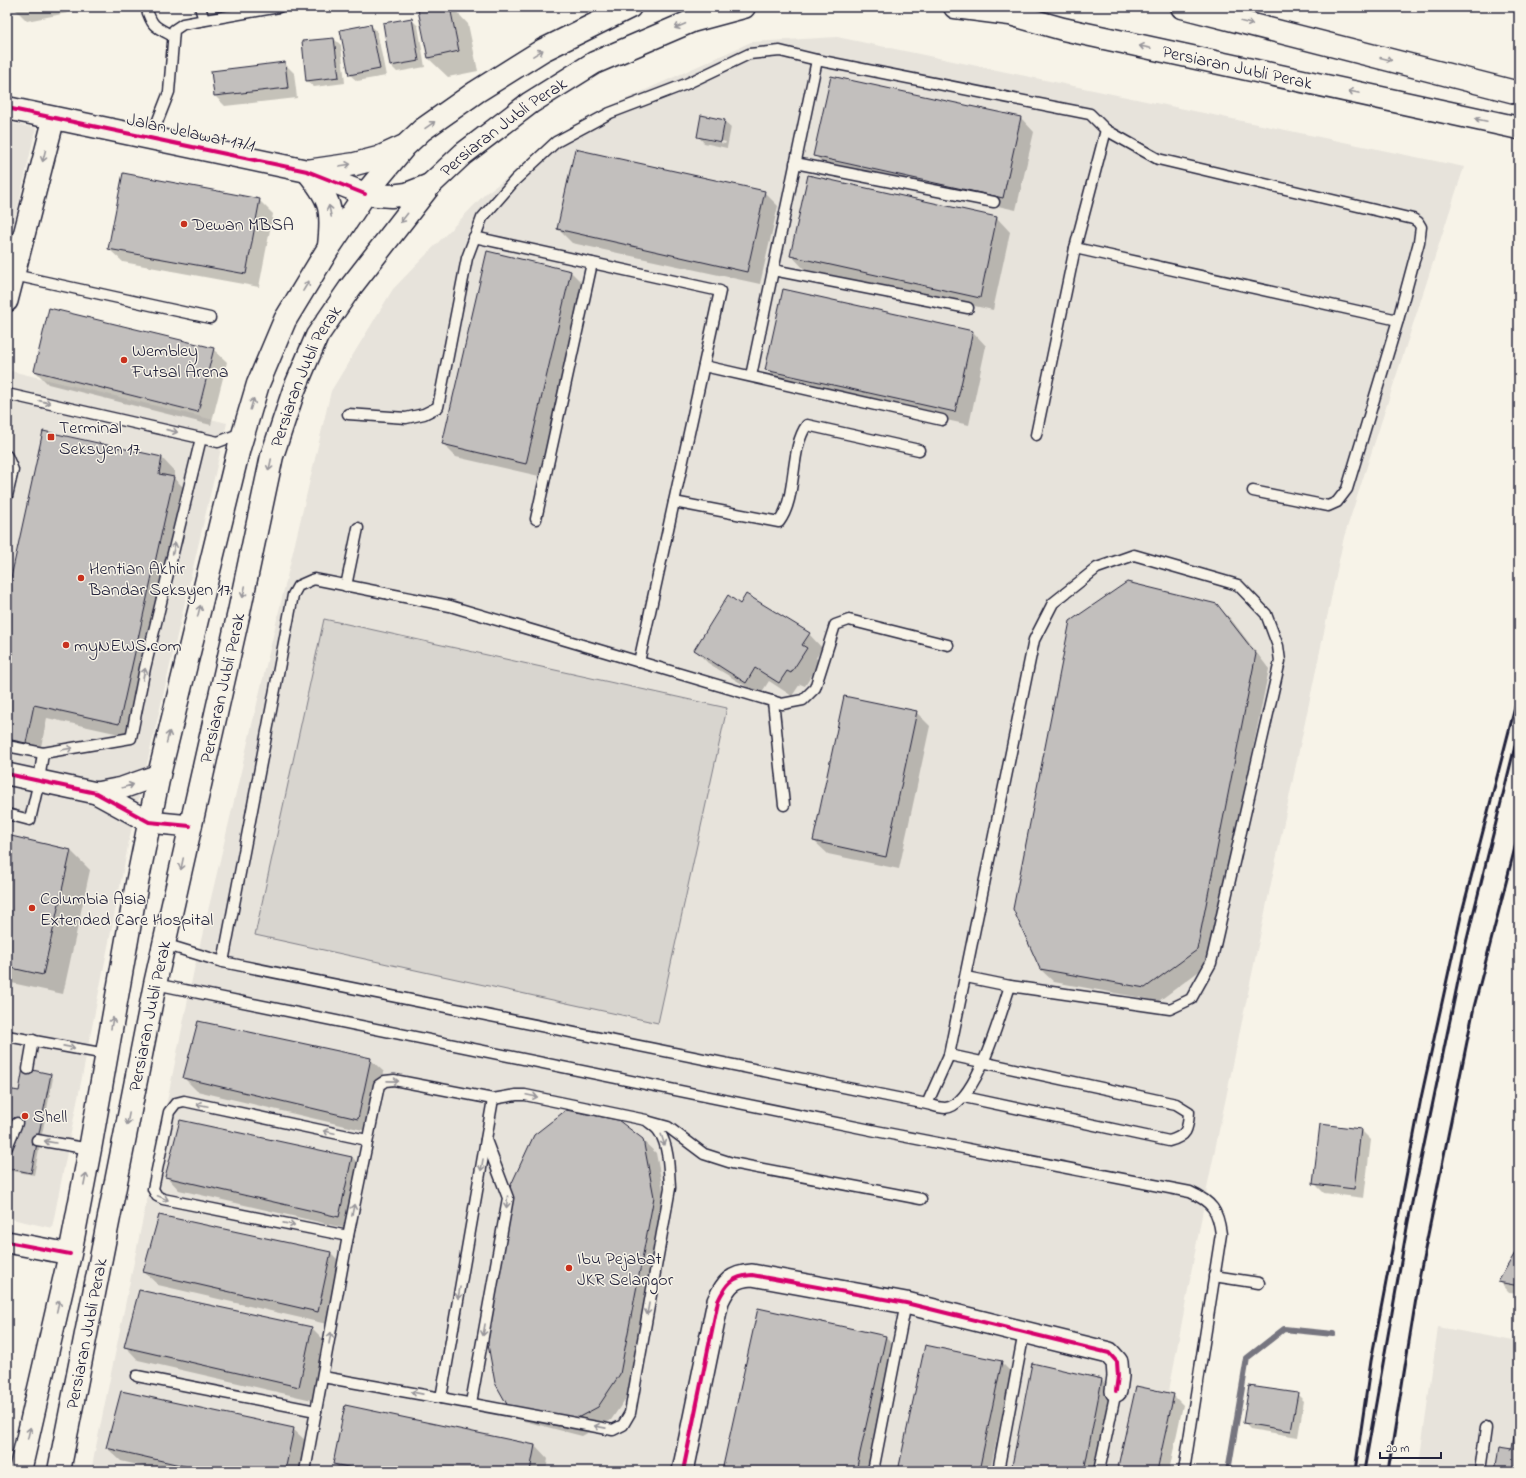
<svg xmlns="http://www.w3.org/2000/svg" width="1526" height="1478" viewBox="0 0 1526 1478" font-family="'Indie Flower',sans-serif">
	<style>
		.built { fill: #e7e3db }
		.green { fill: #d8d5cf; stroke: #7d7c85 }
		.shadow { fill: #0003; fill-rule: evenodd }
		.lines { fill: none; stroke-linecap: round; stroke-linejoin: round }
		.stream { stroke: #76747f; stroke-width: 6 }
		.building { fill: #c2bfbd; stroke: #22223b }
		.lane-casing { stroke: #22223b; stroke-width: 13 }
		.street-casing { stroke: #22223b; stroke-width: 24 }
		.secondary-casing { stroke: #22223b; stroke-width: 25 }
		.primary-casing { stroke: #22223b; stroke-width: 25 }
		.lane { stroke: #f7f3e8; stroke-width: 10 }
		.street { stroke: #f7f3e8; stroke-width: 21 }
		.secondary { stroke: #f7f3e8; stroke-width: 22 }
		.primary { stroke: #f7f3e8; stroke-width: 22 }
		.rail { stroke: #22223b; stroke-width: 3 }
		.cycleway-casing { stroke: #f7f3e8; stroke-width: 6 }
		.cycleway { stroke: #d6006c; stroke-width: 4 }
		.oneway { stroke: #97959a }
		.poi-dot { fill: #c8321e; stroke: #f7f3e8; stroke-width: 1.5 }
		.labels { text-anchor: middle; stroke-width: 3; stroke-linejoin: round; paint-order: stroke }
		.street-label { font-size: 18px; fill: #22223b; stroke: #f7f3e8 }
		.poi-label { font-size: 18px; fill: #22223b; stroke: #f7f3e8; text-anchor: start }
	</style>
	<rect width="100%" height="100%" fill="#f7f3e8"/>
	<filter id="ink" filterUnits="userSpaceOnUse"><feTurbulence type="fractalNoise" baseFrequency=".025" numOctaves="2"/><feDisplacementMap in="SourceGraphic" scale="8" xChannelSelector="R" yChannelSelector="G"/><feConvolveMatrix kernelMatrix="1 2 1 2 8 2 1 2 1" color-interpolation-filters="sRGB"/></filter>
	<g filter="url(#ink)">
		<g class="built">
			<polygon points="837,37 1464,167 1344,537 1208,1183 1154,1471 91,1471 194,970 331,391 393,289 486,193 606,108 751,42"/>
			<polygon points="7,122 36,128 7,254"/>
			<polygon points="7,370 227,423 130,836 52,1228 7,1218"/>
			<polygon points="1438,1327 1519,1342 1519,1471 1418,1471"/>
		</g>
		<polygon class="green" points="324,619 727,708 658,1023 255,935"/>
		<g class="shadow">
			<polygon points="13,7 66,7 67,13 27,21"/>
			<polygon points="434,7 452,7 468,24 478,71 448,77 428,58"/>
			<polygon points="411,19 418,26 425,67 397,72 391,66"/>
			<polygon points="370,25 377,31 386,76 357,81 350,75 341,31"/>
			<polygon points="334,39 341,45 345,83 314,87 307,81 303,42"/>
			<polygon points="284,63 294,73 297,98 225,106 215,96"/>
			<polygon points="1021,118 1034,132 1016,210 828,169 815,155"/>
			<path d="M 724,121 L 731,127 L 727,148 L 704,143 L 698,136 ZM 704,137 L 726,142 L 725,144 L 704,139 Z"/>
			<polygon points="808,176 997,218 1010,232 993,310 804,269 791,255"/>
			<polygon points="764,192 778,206 760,284 572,243 558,229"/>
			<polygon points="259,200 273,214 259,287 123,262 109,249"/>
			<polygon points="570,271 584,285 539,476 456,457 443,444"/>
			<polygon points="973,332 986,346 969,425 780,383 766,369"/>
			<polygon points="213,349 227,362 211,425 48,384 35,371"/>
			<polygon points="44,432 162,458 175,472 174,478 187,491 133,737 47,718 39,756 7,749 7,600"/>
			<polygon points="741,605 809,634 822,648 816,658 820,662 805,686 800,684 792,696 769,681 760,695 708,663 695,650"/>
			<polygon points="1216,605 1230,618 1269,669 1210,963 1159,1001 1054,982 1040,969"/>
			<polygon points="916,712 930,726 899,869 828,854 814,841"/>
			<polygon points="7,836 70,850 90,870 63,994 7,982"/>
			<polygon points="370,1059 384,1072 371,1132 197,1091 184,1078"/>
			<polygon points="50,1075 53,1078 34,1175 7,1170 7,1090 20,1092"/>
			<polygon points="1361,1130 1371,1140 1364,1198 1324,1193 1314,1183"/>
			<polygon points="642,1140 656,1153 667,1211 633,1388 611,1420 582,1436 524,1421 510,1407"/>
			<polygon points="352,1157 365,1171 353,1230 179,1190 166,1176"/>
			<polygon points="160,1216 331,1253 344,1266 331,1325 158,1285 144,1272"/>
			<polygon points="1519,1248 1519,1293 1509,1292 1500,1282"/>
			<polygon points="311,1327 325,1341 312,1400 138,1360 125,1346"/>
			<polygon points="886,1337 896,1347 868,1471 723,1471"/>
			<polygon points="1001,1362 1011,1372 990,1471 899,1471"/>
			<polygon points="1102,1380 1112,1390 1095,1471 1012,1471"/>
			<polygon points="1297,1394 1304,1401 1298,1437 1250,1429 1244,1423"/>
			<polygon points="1173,1395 1183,1405 1169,1471 1118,1471"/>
			<polygon points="293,1429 307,1442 301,1471 163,1471 121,1461 107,1448"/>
			<polygon points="535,1445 548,1459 546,1471 342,1471 334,1464"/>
		</g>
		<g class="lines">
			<polyline class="stream" points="1228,1471 1247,1358 1284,1329 1333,1334"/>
		</g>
		<g class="building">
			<polygon points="429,7 450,7 459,51 428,58 418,10"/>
			<polygon points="412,18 419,61 390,66 383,23"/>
			<polygon points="371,24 380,69 349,75 340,30"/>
			<polygon points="334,38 339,77 306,81 302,41"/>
			<polygon points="285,62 288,88 214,96 211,71"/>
			<polygon points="831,76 1021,117 1003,198 813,156"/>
			<polygon points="701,115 725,120 721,142 697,137"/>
			<polygon points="575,149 765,191 747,272 557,229"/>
			<polygon points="123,173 260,199 246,274 108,249"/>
			<polygon points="808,175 997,217 980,298 790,256"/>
			<polygon points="487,251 571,271 526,464 442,444"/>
			<polygon points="783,289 973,331 955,412 765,370"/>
			<polygon points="49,308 214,348 198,412 34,371"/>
			<polygon points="43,431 162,457 159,474 174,477 119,724 34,705 26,743 7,739 7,596"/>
			<polygon points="1127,582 1217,604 1256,654 1197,950 1145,988 1040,969 1013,909 1070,621"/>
			<polygon points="746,594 810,633 802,645 807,648 791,673 787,671 779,683 755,668 746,683 694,650 728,595 740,604"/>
			<polygon points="844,696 917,711 886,857 813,841"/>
			<polygon points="7,835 71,850 43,975 7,967"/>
			<polygon points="198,1021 371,1058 358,1119 183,1078"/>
			<polygon points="23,1068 51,1074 31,1173 7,1168 7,1089 19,1091"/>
			<polygon points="566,1110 618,1120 643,1139 654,1197 620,1374 598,1407 568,1423 509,1408 495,1383 487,1339 510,1187 534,1135"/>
			<polygon points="180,1120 352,1157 339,1217 165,1177"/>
			<polygon points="1320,1124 1361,1129 1354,1189 1313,1184"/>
			<polygon points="159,1215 331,1252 318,1312 143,1272"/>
			<polygon points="1519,1246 1519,1286 1498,1282"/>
			<polygon points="139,1290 312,1327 299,1387 124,1347"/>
			<polygon points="758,1308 886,1336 856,1471 722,1471"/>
			<polygon points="925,1345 1002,1361 979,1471 898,1471"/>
			<polygon points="1032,1363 1102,1379 1084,1471 1011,1471"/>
			<polygon points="1136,1386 1174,1394 1157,1471 1117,1471"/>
			<polygon points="1249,1386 1298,1393 1291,1431 1243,1423"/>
			<polygon points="121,1391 294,1428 285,1471 206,1471 106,1448"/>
			<polygon points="345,1405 535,1445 530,1471 368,1471 333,1464"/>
			<polygon points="1516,1423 1519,1424 1519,1471 1495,1471 1499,1448 1512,1450"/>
		</g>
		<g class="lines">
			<g class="lane-casing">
				<g id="lane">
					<path d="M 146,7 C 152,27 155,27 173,36"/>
					<polyline points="200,7 204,20"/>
					<polyline points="151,138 169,92 174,30 183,24 279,7"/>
					<polyline points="795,163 994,202"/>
					<polyline points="474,237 720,291 639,662"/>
					<polyline points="1075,248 1398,320"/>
					<polyline points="773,270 968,308"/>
					<polyline points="14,275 210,318"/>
					<polyline points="704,366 942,420"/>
					<polyline points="751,376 817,60"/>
					<polyline points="7,394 218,442 244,432"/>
					<polyline points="348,414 406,418 424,414 438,407 467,258 482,218 515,180 556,142 610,113 686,84 749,54 780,51 817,60 1090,114 1106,130 1158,159 1413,219 1418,222 1421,227 1419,242 1398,320 1347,489 1337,502 1328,506 1253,491"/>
					<polyline points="1036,435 1075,248 1106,130"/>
					<polyline points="7,456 13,470 7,496"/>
					<path d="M 674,502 L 779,522 C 798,497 789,449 807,425 L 919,450"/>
					<polyline points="536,519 592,263"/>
					<polyline points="346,586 358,528"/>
					<polyline points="773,701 784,805"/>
					<polyline points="7,746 43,753"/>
					<polyline points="7,814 30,820 39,781 43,753 131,738 145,668 201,438"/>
					<path d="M 164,944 L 223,962 L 927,1104 L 949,1055 L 1034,640 L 1053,603 L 1097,568 L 1134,555 L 1238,585 L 1266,614 L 1278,646 L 1280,661 L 1211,963 L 1191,999 L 1170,1009 L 1010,986 C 1001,1012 976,1106 945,1108 C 939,1108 932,1105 927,1104"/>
					<polyline points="223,962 293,595 298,586 314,579 450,606 782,704 803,700 815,688 835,625 849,620 948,645"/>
					<polyline points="966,977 1010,986"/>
					<path d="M 155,984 L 876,1131 L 1190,1192 C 1212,1202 1218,1210 1221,1234 L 1184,1471"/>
					<polyline points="7,1036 106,1054"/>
					<path d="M 949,1055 L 1176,1104 L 1189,1112 C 1188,1130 1187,1136 1169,1141 L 964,1097"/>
					<polyline points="28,1069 33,1040"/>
					<polyline points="650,1122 668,1127 704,1154 732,1163 921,1199"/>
					<polyline points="37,1140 90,1149"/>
					<polyline points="7,1147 17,1123"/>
					<polyline points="348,1236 163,1199 157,1196 153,1189 169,1112 176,1103 184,1101 367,1140"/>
					<polyline points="1214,1276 1259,1283"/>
					<polyline points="137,1376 316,1411"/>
					<polyline points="323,1377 441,1398 493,1099"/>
					<polyline points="471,1403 508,1198 486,1140"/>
					<path d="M 305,1471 L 348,1236 L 379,1085 L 385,1081 L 394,1080 L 493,1099 L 516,1095 L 525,1095 L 646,1120 C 651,1124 657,1127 660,1133 C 669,1147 669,1171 670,1188 L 630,1413 L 623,1425 L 613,1430 L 441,1398"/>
					<polyline points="873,1471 906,1303"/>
					<polyline points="998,1471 1024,1332"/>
					<polyline points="1099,1471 1116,1391"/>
					<polyline points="1480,1471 1486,1428"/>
				</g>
			</g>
			<g class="street-casing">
				<g id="street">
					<polyline points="7,301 54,118"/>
					<polyline points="7,774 96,793 149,822 190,826"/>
					<polyline points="96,793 122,788 159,775"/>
					<polyline points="7,1242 70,1254"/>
					<path d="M 683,1471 L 718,1301 C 726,1284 732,1276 752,1275 L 906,1303 L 1109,1353 L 1117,1362 L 1118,1376 L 1116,1391"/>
				</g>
			</g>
			<g class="secondary-casing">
				<polyline id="secondary" points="7,108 307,171 365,194"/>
			</g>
			<g class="primary-casing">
				<g id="primary">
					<path id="s1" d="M 955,7 L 1010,14 L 1063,29 L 1519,128"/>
					<polyline points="1182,7 1519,93"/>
					<polyline points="307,171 355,164 378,158 402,147"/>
					<path d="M 307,171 C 331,200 333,209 329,246"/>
					<polyline points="365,194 391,196 407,194 430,185"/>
					<polyline points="20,1471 70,1254 90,1149 137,883 159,775 239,448 258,384 285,320 328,249 365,194 405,146 422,130 476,92 543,50 630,7"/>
					<path id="s2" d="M 59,1471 L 155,984 L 239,612 L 272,456 L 294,390 L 317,336 L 350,288 L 430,185 L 463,154 L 530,103 L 594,63 L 692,21 L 744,7"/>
				</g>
			</g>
			<use href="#lane" class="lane"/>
			<use href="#street" class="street"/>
			<use href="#secondary" class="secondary"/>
			<use href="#primary" class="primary"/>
			<g class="rail">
				<polyline points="1355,1471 1371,1361 1421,1098 1461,916 1519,692"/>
				<polyline points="1364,1471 1408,1222 1466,943 1519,730"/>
				<polyline points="1388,1471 1420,1274 1474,1007 1519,832"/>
			</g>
			<g class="cycleway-casing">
				<g id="cycleway">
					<polyline points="7,108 307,171 365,194"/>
					<polyline points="7,774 96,793 149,822 190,826"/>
					<polyline points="7,1242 70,1254"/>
					<path d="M 683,1471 L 718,1301 C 726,1284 732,1276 752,1275 L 906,1303 L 1109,1353 L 1117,1362 L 1118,1376 L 1116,1391"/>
				</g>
			</g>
			<use href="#cycleway" class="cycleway"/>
		</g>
		<defs><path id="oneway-shaft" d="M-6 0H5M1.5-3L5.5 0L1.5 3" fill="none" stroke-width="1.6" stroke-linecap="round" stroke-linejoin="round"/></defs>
		<g class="oneway">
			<use href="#oneway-shaft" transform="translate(1247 23) rotate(14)"/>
			<use href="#oneway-shaft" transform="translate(680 26) rotate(157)"/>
			<use href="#oneway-shaft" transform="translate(1145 47) rotate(-168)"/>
			<use href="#oneway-shaft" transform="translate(538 53) rotate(-31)"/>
			<use href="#oneway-shaft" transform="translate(1386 59) rotate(14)"/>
			<use href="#oneway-shaft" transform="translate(1354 92) rotate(-168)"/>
			<use href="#oneway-shaft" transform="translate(1481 120) rotate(-168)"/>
			<use href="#oneway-shaft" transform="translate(430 125) rotate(-35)"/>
			<use href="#oneway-shaft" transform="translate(44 156) rotate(104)"/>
			<use href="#oneway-shaft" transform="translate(345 165) rotate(-9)"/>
			<use href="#oneway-shaft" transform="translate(330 211) rotate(-102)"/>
			<use href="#oneway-shaft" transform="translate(404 218) rotate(128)"/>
			<use href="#oneway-shaft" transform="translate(306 286) rotate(-59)"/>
			<use href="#oneway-shaft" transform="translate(45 402) rotate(13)"/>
			<use href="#oneway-shaft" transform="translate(252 404) rotate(-73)"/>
			<use href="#oneway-shaft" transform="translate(172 431) rotate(13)"/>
			<use href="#oneway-shaft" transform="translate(270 465) rotate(102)"/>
			<use href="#oneway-shaft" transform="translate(174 548) rotate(-77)"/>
			<use href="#oneway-shaft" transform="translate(244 592) rotate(102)"/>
			<use href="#oneway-shaft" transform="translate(199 611) rotate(-76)"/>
			<use href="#oneway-shaft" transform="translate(144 674) rotate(-78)"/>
			<use href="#oneway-shaft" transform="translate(168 737) rotate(-76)"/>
			<use href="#oneway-shaft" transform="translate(67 749) rotate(-10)"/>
			<use href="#oneway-shaft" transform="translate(128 786) rotate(-16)"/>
			<use href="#oneway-shaft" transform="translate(182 864) rotate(102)"/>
			<use href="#oneway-shaft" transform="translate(112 1023) rotate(-80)"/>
			<use href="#oneway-shaft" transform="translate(69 1047) rotate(11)"/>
			<use href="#oneway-shaft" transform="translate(393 1081) rotate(1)"/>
			<use href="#oneway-shaft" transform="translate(532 1096) rotate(12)"/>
			<use href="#oneway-shaft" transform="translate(202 1105) rotate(-168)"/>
			<use href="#oneway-shaft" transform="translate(128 1119) rotate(101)"/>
			<use href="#oneway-shaft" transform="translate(329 1132) rotate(-168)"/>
			<use href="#oneway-shaft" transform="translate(663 1140) rotate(72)"/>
			<use href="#oneway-shaft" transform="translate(50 1142) rotate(-170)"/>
			<use href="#oneway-shaft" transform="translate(482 1165) rotate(100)"/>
			<use href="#oneway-shaft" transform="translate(85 1179) rotate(-79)"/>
			<use href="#oneway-shaft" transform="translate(163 1198) rotate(22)"/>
			<use href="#oneway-shaft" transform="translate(507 1202) rotate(95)"/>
			<use href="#oneway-shaft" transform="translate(353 1210) rotate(-79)"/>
			<use href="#oneway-shaft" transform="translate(289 1224) rotate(11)"/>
			<use href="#oneway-shaft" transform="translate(459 1293) rotate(100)"/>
			<use href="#oneway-shaft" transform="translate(58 1306) rotate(-77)"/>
			<use href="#oneway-shaft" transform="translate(648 1309) rotate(100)"/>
			<use href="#oneway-shaft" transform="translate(484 1330) rotate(100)"/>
			<use href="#oneway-shaft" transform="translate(330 1338) rotate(-80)"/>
			<use href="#oneway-shaft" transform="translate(417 1393) rotate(-169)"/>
			<use href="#oneway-shaft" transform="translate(600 1427) rotate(-169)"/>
			<use href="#oneway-shaft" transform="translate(29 1433) rotate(-77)"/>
		</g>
	</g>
	<g class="poi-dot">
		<circle cx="184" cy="224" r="4"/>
		<circle cx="124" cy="360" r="4"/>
		<rect x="47" y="433" width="8" height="8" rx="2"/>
		<circle cx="81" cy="578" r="4"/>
		<circle cx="66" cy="645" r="4"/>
		<circle cx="32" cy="908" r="4"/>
		<circle cx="25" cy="1116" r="4"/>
		<circle cx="569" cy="1268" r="4"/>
	</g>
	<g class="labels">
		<g class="street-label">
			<text dy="6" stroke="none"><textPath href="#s1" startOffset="289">Persiaran Jubli Perak</textPath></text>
			<text dy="6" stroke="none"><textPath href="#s2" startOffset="1448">Persiaran Jubli Perak</textPath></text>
			<text transform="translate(191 132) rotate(12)" y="6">Jalan Jelawat 17/1</text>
			<text dy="6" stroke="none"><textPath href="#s2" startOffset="1124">Persiaran Jubli Perak</textPath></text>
			<text dy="6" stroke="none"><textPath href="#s2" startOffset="800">Persiaran Jubli Perak</textPath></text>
			<text dy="6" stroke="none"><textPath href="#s2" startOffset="464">Persiaran Jubli Perak</textPath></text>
			<text dy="6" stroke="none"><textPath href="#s2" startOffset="140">Persiaran Jubli Perak</textPath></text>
		</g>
		<g class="poi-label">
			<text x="192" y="230">Dewan MBSA</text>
			<text x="132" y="356">Wembley<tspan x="132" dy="21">Futsal Arena</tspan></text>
			<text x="59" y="433">Terminal<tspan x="59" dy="21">Seksyen 17</tspan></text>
			<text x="89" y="574">Hentian Akhir<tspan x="89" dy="21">Bandar Seksyen 17</tspan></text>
			<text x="74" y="651">myNEWS.com</text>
			<text x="40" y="904">Columbia Asia<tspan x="40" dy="21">Extended Care Hospital</tspan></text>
			<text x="33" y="1122">Shell</text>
			<text x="577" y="1264">Ibu Pejabat<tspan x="577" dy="21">JKR Selangor</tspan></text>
		</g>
	</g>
	<rect width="1526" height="1478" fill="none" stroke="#f7f3e8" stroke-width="24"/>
	<rect x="12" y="12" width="1502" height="1454" fill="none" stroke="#22223b" stroke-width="1.5" filter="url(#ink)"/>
	<path d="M1380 1452v6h61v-6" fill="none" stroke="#22223b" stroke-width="2"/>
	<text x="1386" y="1452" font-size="12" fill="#22223b" stroke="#f7f3e8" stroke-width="3" paint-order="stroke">20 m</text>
</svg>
